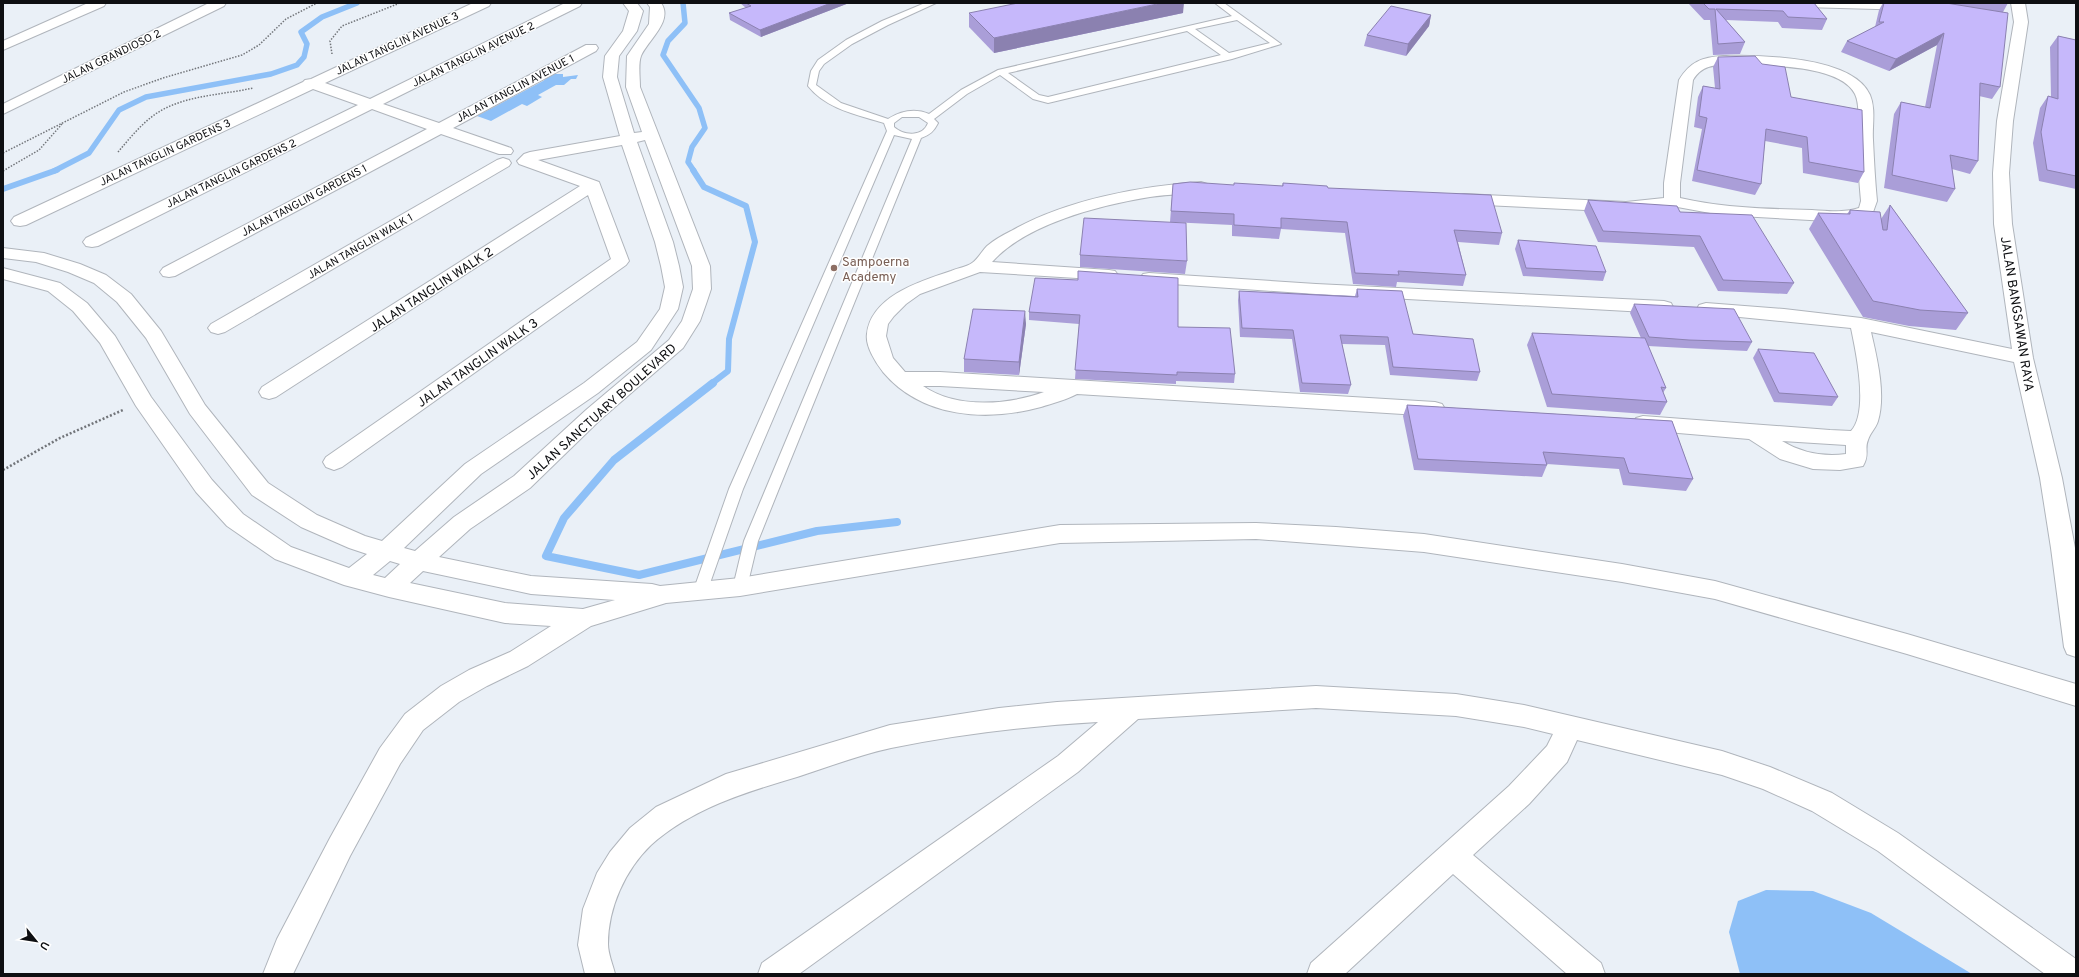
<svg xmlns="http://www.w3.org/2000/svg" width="2079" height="977" viewBox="0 0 2079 977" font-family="Overpass,sans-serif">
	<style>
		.water { fill: #8ec0f7 }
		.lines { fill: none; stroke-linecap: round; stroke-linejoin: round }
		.stream-far2 { stroke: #8ec0f7; stroke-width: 5.5 }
		.stream-far1 { stroke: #8ec0f7; stroke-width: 6 }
		.stream { stroke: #8ec0f7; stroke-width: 8 }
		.lane-casing { stroke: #b0b5bc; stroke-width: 2 }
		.street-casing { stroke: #b0b5bc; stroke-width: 2 }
		.path-far1 { stroke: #72757a; stroke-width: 1.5; stroke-dasharray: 1.5 1.5; stroke-linecap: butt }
		.path { stroke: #72757a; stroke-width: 2.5; stroke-dasharray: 2 2; stroke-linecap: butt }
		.lane { fill: #fff; fill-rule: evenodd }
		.street { fill: #fff; fill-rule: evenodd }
		.wall { fill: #aa9ed8 }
		.shaded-wall { fill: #8b81b0 }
		.building { fill: #c6b8fb; stroke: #8b81b0 }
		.education-dot { fill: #8d6e63; stroke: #fff; stroke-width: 1.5 }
		.labels { text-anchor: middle; stroke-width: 3; stroke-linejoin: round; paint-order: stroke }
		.far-street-label { font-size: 11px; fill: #0e0f12; stroke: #fff }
		.education-label { font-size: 13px; fill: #785e54; stroke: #fff; text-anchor: start }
		.street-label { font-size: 13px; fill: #0e0f12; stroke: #fff }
	</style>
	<rect width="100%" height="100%" fill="#eaf0f7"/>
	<g class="water">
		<polygon points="552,74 563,74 563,77 578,75 576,79 571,79 564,85 556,85 538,95 542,97 527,106 522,104 491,121 477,116 543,81"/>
		<polygon points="1766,890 1813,891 1871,913 1972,974 1740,974 1729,932 1738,901"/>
	</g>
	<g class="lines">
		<g class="stream-far2">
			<polyline points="683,3 685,23 668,41 663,55 699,108 705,128 692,147 688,162 694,171"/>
			<polyline points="54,171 89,153 119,110 146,97 271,74 297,65 304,57 307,44 301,32 322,17 357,3"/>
		</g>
		<g class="stream-far1">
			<polyline points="693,170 704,187 746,206 755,242 729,339 728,371 711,384"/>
			<polyline points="3,189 57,170"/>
		</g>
		<polyline class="stream" points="713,383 614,460 564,518 546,556 639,575 817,531 897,522"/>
		<g class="lane-casing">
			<path id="lane" d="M 925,3 L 936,3 L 888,25 L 852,44 L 824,64 L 819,71 L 816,85 L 841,103 L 888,119 C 901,111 915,108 929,114 L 961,90 L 998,70 L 1232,16 L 1215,3 L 1224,3 L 1281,44 L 1232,59 L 1048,103 L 1033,99 L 1000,75 L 967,94 L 934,119 L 938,123 C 934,131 930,135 921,138 L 778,491 L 758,541 L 747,587 L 745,591 L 740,592 L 735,591 L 733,587 L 744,541 L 912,139 L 894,135 L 743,489 L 708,589 L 706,593 L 701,594 L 696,593 L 694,589 L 729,489 L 887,131 L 884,123 C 858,115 826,109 808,86 L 811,71 L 818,60 L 846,40 L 882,21 ZM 1237,20 L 1270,43 L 1229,53 L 1195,29 ZM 1187,31 L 1221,55 L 1048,97 L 1039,95 L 1008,73 ZM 902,117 L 919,117 L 928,123 C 923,137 904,136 894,127 L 894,123 Z"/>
		</g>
		<g class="street-casing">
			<g id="street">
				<polygon points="88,3 106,3 104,6 3,50 3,41"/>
				<polygon points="209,3 226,3 224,6 3,114 3,104"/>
				<polygon points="473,3 491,3 489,6 325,83 370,99 565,3 582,3 580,6 383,104 439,123 586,45 596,45 598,48 596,51 453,128 511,148 513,151 511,154 499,154 441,134 175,276 169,277 163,276 160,272 163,268 427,129 372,109 98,246 92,247 86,246 83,242 86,238 358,105 313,89 26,225 20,226 14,225 11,221 14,217 303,82 305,80 311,79"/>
				<path d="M 623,3 L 637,3 L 643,11 L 637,31 L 619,56 L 617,77 L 634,133 L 642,132 L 626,87 L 627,56 L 649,24 L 650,7 L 647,3 L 661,3 C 674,21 647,41 641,56 C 638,64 640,78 640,87 L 710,266 L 711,289 L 706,304 L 700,321 L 683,348 L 600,420 L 530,488 L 470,529 L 439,557 L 531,576 L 652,584 L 660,586 L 740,578 L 1060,525 L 1256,523 L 1336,527 L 1424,534 L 1622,564 L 1715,581 L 1907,634 L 2076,684 L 2076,706 L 1907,654 L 1715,599 L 1622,582 L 1424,552 L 1336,545 L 1256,539 L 1060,543 L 740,596 L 666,603 L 591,626 L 528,666 L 487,686 L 459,702 L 423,730 L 400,764 L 350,856 L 293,974 L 263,974 L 277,939 L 330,838 L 380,748 L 405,714 L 441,686 L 469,670 L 510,652 L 551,626 L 505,623 L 389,597 L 344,585 L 275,559 L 227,526 L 196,492 L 136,406 L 100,343 L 73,311 L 48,291 L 3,279 L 3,268 L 60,283 L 87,303 L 115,336 L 151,397 L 212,480 L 243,514 L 291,547 L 349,568 L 367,554 L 349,548 L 301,527 L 252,495 L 190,414 L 146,338 L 117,302 L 94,283 L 68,272 L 36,262 L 3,258 L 3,248 L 44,253 L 80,264 L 106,275 L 131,294 L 161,331 L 205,405 L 268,483 L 317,515 L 365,536 L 382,541 L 465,464 L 584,383 L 637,342 L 660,309 L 665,287 L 661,266 L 655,242 L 622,145 L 538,160 L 599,182 L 629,261 L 626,265 L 342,467 L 334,470 L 326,467 L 323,462 L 326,457 L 611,259 L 588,195 L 276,397 L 269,399 L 262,397 L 259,392 L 262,387 L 580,186 L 519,164 L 517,161 L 524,154 L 530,152 L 620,136 L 603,77 L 605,56 L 623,31 L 629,11 ZM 645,140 L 692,266 L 693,289 L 682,321 L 669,340 L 586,410 L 514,476 L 454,517 L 415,551 L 404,548 L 481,474 L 598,393 L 651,350 L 678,309 L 683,287 L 679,266 L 673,242 L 637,142 ZM 390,561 L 400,564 L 385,578 L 373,575 ZM 423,571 L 531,594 L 615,600 L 583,609 L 505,603 L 410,583 Z"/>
				<polygon points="1796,3 1917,3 1920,6 1913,10 1803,7"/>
				<path d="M 2011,3 L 2025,3 L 2028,22 L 2013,121 L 2009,173 L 2012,224 L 2033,358 L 2062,478 L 2075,548 L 2076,657 L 2067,654 L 2064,647 L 2051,548 L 2040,478 L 2014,362 L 1871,332 C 1877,358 1886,394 1878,421 C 1876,428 1870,433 1868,440 C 1864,449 1870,454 1863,466 L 1840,470 L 1813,469 L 1780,459 L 1749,439 L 1643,430 L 1636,428 L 1633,423 L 1636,418 L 1643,416 L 1830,430 L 1851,431 C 1869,412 1856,352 1851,328 L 1699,313 L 1697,309 L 1699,305 L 1706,303 L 1784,309 L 1861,318 L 2012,349 L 1994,224 L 1993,173 L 1997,121 L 2014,22 ZM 1782,441 L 1846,445 L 1846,454 C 1823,457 1802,453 1782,441 Z"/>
				<path d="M 1723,56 C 1760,55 1853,56 1870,95 C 1876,109 1872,126 1873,140 C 1874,161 1875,181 1877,201 L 1872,215 L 1851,220 L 1828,221 L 1721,215 L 1672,206 L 1626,212 L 1464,204 L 1458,203 L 1456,199 L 1458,195 L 1464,194 L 1626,202 L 1664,198 L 1664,183 L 1679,80 C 1690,62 1702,57 1723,56 ZM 1731,64 C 1761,66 1839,63 1855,94 C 1861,107 1857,126 1857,140 C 1858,160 1859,181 1861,201 L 1859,208 C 1844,213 1828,211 1812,210 C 1768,209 1723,208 1680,198 L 1680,183 L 1693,80 C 1702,65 1715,65 1731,64 Z"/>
				<polygon points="503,158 509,160 511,163 509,166 225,332 218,334 211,332 208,328 211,324 497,160"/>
				<path d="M 1201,182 L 1207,184 L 1209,187 L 1207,190 C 1189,195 1168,194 1150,197 C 1100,205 1026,224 992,262 L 1109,270 L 1115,271 L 1118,275 L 1115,279 L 1109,280 L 980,272 L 920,294 L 906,304 L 894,316 L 888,324 L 886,336 L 893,358 L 905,372 L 940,372 L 1435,402 L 1442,404 L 1445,409 L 1442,414 L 1435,416 L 1077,394 C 1066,400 1053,403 1041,407 C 986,422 922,418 883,372 C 876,363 865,346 867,334 C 871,296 921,281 951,271 C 957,268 967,267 972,263 C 978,259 982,251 987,246 C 994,240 1003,235 1011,231 C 1065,200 1140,186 1201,182 ZM 923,386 L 940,386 L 1044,392 C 1008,405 956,409 923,386 Z"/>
				<polygon points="1149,273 1316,284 1664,301 1671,303 1673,307 1671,311 1664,313 1316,294 1143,282 1140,278 1143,274"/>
				<path d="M 1316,686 L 1456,694 L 1524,705 L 1722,751 L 1770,767 L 1832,793 L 1898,833 L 2076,959 L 2076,974 L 2045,974 L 1878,851 L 1812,811 L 1763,789 L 1722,775 L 1577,740 L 1567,762 L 1529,804 L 1473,855 L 1601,963 L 1605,974 L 1567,974 L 1453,874 L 1345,974 L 1307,974 L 1311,963 L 1509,786 L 1547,746 L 1553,734 L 1524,727 L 1456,716 L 1316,708 L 1138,719 L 1078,772 L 799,974 L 758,974 L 762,963 L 1058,756 L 1098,722 C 1029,726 959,734 891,748 C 859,755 828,767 797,777 C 746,792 691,809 651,845 C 625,870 608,908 608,944 C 608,954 613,965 615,974 L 585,974 L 578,945 L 583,909 L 597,873 L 610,852 L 630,828 L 656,807 L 726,774 L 890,725 L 999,708 L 1057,702 Z"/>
			</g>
		</g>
		<g class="path-far1">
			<polyline points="332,54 330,41 342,26 400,3"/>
			<path d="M 118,152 C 130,138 142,123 157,113 C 185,95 222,95 253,88"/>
			<polyline points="3,153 124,92 163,78 242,55 259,45 286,19 317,3"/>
			<polyline points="3,171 39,150 62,124"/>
		</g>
		<polyline class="path" points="3,470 60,438 123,410"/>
		<use href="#lane" class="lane"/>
		<use href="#street" class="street"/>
	</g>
	<g class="wall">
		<polygon points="740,3 849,3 761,37 730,20 729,13 746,8"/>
		<polygon points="1688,3 1814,3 1827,19 1822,30 1782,28 1778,22 1726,20 1745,42 1740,54 1713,55 1710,20 1704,20"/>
		<polygon points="1883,3 2008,3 2003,12 2000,87 1992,99 1979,96 1978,161 1970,174 1952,169 1955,189 1947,202 1884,188 1894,114 1901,102 1925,107 1937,45 1889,71 1841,52 1847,41 1875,27 1879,10"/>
		<polygon points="969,13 1183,13 994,53 969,27"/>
		<polygon points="1431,15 1429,26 1406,56 1364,46 1367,35"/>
		<polygon points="2058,36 2076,40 2076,189 2039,181 2033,143 2040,108 2048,96 2051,97 2050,47"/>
		<polygon points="1718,57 1791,97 1864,172 1858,183 1803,173 1802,148 1765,141 1761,184 1755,195 1692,181 1702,129 1694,127 1698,97 1703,86 1715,88 1713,67"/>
		<polygon points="1283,183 1328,188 1502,233 1499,245 1458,242 1466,275 1463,286 1397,282 1396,287 1353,284 1345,233 1281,229 1279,239 1232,236 1232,225 1170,222 1173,184 1282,186"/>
		<polygon points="1588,200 1680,212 1794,283 1787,294 1718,291 1694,247 1598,242 1584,211"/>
		<polygon points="1890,205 1968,313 1956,330 1909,326 1863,317 1809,229 1818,213 1847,214 1850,210 1881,219"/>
		<polygon points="1518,240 1606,272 1603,281 1523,276 1515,249"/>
		<polygon points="1080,255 1187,261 1185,274 1080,267"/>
		<polygon points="1078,280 1178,327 1235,374 1234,383 1176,381 1176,384 1075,379 1079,324 1029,320 1029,312"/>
		<polygon points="1357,289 1413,334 1480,372 1477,381 1390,375 1385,345 1342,344 1351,385 1348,394 1300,392 1292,339 1240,337 1238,300 1239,291 1355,296"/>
		<polygon points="1634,304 1752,342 1747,351 1685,348 1648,346 1666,388 1663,393 1667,402 1660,415 1547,407 1527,345 1532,333 1641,338 1630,313"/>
		<polygon points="1026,324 1019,375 964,372 964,359"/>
		<polygon points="1758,349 1838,397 1832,406 1774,402 1753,358"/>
		<polygon points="1407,405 1672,421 1693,479 1686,491 1623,485 1619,469 1547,464 1547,465 1542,477 1414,470 1403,416"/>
	</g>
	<g class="shaded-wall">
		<polygon points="831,3 849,3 761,37 760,30"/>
		<polygon points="1162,3 1184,3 1183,13 994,53 994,38"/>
		<polygon points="1431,15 1429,26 1406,56 1408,44"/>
		<polygon points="1944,33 1937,45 1889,71 1896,59"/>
		<polygon points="1025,311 1026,324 1019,375 1019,362"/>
	</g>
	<g class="building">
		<polygon points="746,3 831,3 760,30 729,13 751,6"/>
		<polygon points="1018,3 1162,3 994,38 969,13"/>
		<polygon points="1703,3 1814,3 1827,19 1788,17 1783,11 1716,9 1745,42 1718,44 1715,9 1709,9"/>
		<polygon points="1884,3 1946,3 2008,13 2000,87 1980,83 1978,161 1950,155 1955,189 1892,175 1901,102 1930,108 1944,33 1896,59 1847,41 1884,22 1879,22"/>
		<polygon points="1391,6 1431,15 1408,44 1367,35"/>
		<polygon points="2058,36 2076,40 2076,176 2047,170 2041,132 2048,96 2058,99"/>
		<polygon points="1755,56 1762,64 1785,67 1791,97 1862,110 1864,172 1809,162 1807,137 1766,129 1761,184 1697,170 1707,118 1699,116 1703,86 1720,89 1718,57"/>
		<polygon points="1190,182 1234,185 1234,183 1283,186 1283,183 1327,186 1328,188 1491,195 1502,233 1454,230 1466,275 1398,271 1399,275 1355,273 1347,222 1281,218 1281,228 1234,225 1234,214 1171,211 1173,184"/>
		<polygon points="1588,200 1677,206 1680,212 1752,215 1794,283 1723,280 1700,236 1603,231"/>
		<polygon points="1890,205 1968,313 1920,310 1873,301 1818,213 1850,214 1850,210 1880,212 1883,230 1887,230"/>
		<polygon points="1084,218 1186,223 1187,261 1080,255"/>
		<polygon points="1518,240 1596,246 1606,272 1526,268"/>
		<polygon points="1078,271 1178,278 1178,327 1230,328 1235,374 1177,372 1177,375 1075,370 1080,315 1029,312 1035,278 1078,280"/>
		<polygon points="1357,289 1402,291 1413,334 1473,339 1480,372 1393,367 1388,337 1340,335 1351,385 1302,383 1293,330 1242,328 1239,291 1358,297"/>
		<polygon points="1634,304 1734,309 1752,342 1689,340 1649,337"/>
		<polygon points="973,309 1025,311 1019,362 964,359"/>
		<polygon points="1532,333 1645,338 1666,388 1661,387 1667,402 1552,394"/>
		<polygon points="1758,349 1814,353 1838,397 1779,393"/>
		<polygon points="1407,405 1672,421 1693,479 1629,473 1624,458 1543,452 1547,465 1418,459"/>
	</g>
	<circle class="education-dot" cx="834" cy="268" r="4"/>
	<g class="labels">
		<g class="far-street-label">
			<text transform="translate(397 43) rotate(-25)" y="4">JALAN TANGLIN AVENUE 3</text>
			<text transform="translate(473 54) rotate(-26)" y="4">JALAN TANGLIN AVENUE 2</text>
			<text transform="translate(111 56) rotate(-26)" y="4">JALAN GRANDIOSO 2</text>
			<text transform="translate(515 88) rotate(-28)" y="4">JALAN TANGLIN AVENUE 1</text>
			<text transform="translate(165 152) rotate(-25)" y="4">JALAN TANGLIN GARDENS 3</text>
			<text transform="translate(231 173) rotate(-26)" y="4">JALAN TANGLIN GARDENS 2</text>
			<text transform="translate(304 200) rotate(-28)" y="4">JALAN TANGLIN GARDENS 1</text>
			<text transform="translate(360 246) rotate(-30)" y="4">JALAN TANGLIN WALK 1</text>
		</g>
		<g class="education-label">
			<text x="842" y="266">Sampoerna<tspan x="842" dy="15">Academy</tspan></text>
		</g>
		<g class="street-label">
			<text transform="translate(431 289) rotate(-33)" y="5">JALAN TANGLIN WALK 2</text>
			<text transform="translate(2018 314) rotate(81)" y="5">JALAN BANGSAWAN RAYA</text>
			<text transform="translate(477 362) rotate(-35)" y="5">JALAN TANGLIN WALK 3</text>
			<text transform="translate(601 411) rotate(-42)" y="5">JALAN SANCTUARY BOULEVARD</text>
		</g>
	</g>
	<rect width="2079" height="977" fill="none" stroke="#0e0f12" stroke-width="8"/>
	<g transform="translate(36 941) rotate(120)" stroke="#ffffff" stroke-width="3" paint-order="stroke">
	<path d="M0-3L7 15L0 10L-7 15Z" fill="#0e0f12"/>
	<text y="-6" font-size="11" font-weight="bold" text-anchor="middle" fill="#0e0f12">U</text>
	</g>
</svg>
